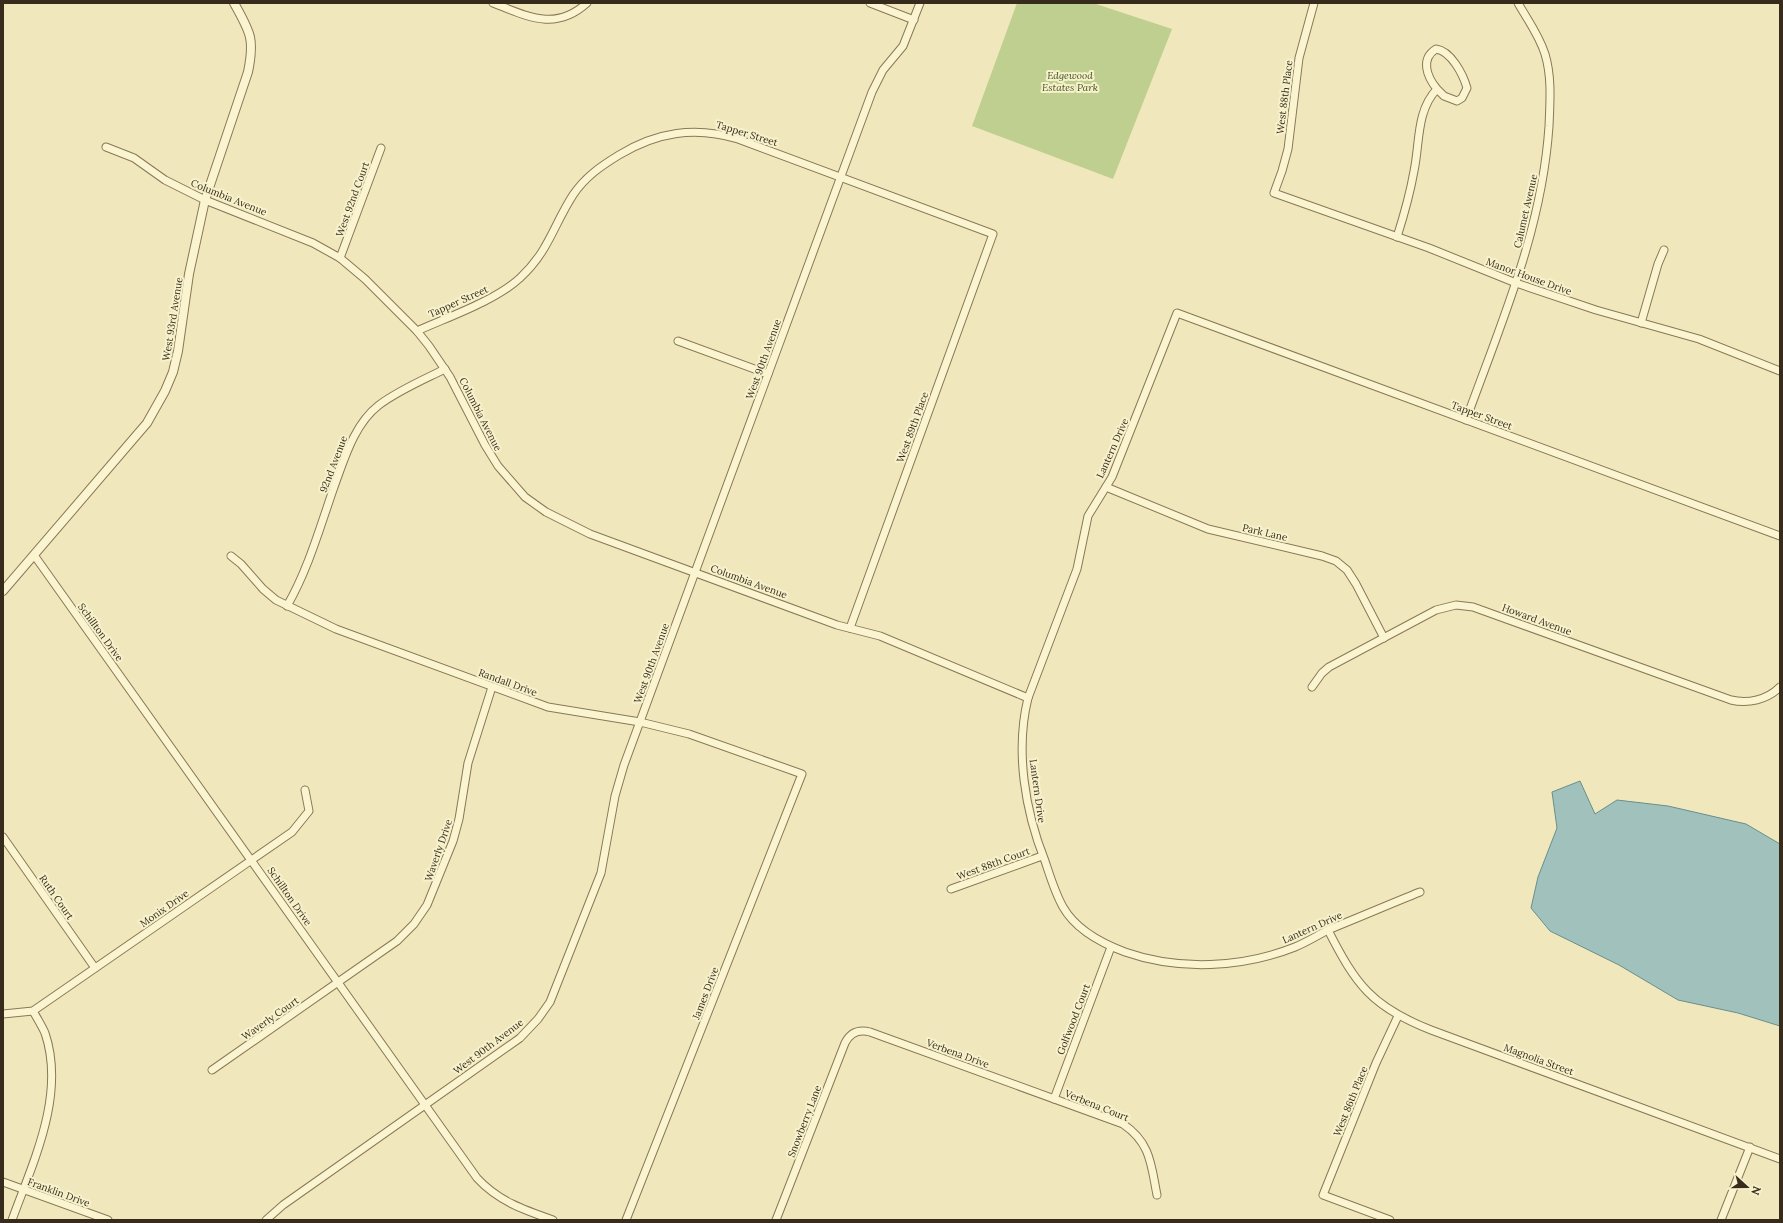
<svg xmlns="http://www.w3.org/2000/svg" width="1783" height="1223" viewBox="0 0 1783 1223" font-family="Lora,serif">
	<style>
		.green { fill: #bfcf90 }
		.water { fill: #a1c1bc; stroke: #688f8b }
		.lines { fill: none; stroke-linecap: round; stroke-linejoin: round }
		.minor-casing { stroke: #897855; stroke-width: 9 }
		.tertiary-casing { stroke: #897855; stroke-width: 10 }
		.minor { stroke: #fbf4d0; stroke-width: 7 }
		.tertiary { stroke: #fbf4d0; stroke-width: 8 }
		.labels { text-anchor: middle; stroke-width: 4; stroke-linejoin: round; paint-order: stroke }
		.park-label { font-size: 10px; font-style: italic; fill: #415520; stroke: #f7f1cc }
		.street-label { font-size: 10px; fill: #372c1b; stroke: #f7f1cc }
	</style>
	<rect width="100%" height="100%" fill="#f0e8bc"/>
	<polygon class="green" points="1017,3 1093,3 1172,29 1113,179 972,126"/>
	<polygon class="water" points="1580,781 1595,814 1617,800 1668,806 1746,824 1780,844 1780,1026 1738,1013 1678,1000 1619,965 1550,931 1531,908 1538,877 1557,828 1552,792"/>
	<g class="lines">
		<g class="minor-casing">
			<g id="minor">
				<path d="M 493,3 C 527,16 555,32 587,3"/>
				<polyline points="870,3 914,20"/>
				<polyline points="1314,3 1299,58 1288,149 1282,171 1274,193 1429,248 1516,283 1596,310 1699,339 1780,371"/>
				<polyline points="106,147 134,158 165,180 205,200 313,243 340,258 365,279 417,331 429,346 450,377 485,445 498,466 525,497 546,512 590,534 837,625 880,636 1028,698"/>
				<path d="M 1397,237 C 1404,215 1410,194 1414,171 C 1420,143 1416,111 1437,89 C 1427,77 1420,59 1436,49 C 1451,51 1463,74 1467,88 L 1462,98 L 1457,101 L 1444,96 L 1437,89"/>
				<polyline points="340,258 381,148"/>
				<polyline points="1641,323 1658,264 1664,250"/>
				<path d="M 417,331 C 448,317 495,301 520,278 C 549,251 553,226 573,195 C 585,177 601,166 619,155 C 657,132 695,126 738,139 L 993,234 L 850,628"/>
				<polyline points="678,341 768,374"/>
				<path d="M 1466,420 C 1501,323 1542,231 1549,126 C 1550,102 1552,77 1545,54 C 1539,35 1527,19 1518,3"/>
				<polyline points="1106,487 1208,529 1322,556 1336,561 1347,570 1356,584 1384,638"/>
				<path d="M 34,555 L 477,1178 C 498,1201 524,1210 553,1220"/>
				<polyline points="231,556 241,564 263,589 276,600 336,629 548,707 640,722 689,734 802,774 626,1220"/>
				<path d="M 287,606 C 308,570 320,527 334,487 C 344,460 354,424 379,405 C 399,390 423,380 445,369"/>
				<path d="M 1312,687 L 1322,673 L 1329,667 L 1436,610 L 1456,605 L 1473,607 L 1731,700 C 1748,704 1767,700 1780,687"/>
				<polyline points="3,837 95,968"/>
				<polyline points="951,889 1042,856"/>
				<path d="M 1420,892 C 1390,904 1360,917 1330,929 C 1318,935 1307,942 1295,947 C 1242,968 1179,971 1125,952 C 1101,943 1076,930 1063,907 C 1055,893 1050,876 1045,861 C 1025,811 1015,751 1028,698 L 1077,569 L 1088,516 L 1112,477 L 1177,313 L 1780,536"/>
				<path d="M 1328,930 C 1356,985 1372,1007 1431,1030 L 1780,1159"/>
				<polyline points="3,1014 33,1011 292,832 309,811 305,790"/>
				<polyline points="212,1070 397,941 414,924 427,905 453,841 459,819 468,763 492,687"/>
				<polyline points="1054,1099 1111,947"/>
				<polyline points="3,1182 108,1220"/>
				<path d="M 12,1220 C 33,1162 66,1095 45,1033 C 42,1026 37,1018 33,1011"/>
				<polyline points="266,1220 283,1205 520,1038 538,1019 550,1002 601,873 615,796 624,765 872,92 883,70 903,46 920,3"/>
				<path d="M 776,1220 L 845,1043 C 850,1033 858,1029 870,1032 L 1123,1124 C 1151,1143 1151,1165 1157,1195"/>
				<polyline points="1390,1220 1323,1195 1376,1063 1398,1016"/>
				<polyline points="1721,1220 1750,1147"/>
			</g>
		</g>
		<g class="tertiary-casing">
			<path id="tertiary" d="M 3,591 L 147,423 L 165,391 L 173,372 L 178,351 L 189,274 L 205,200 L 248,72 C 255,38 250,32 234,3"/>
		</g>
		<use href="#minor" class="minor"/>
		<use href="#tertiary" class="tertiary"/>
	</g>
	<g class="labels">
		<g class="park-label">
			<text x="1070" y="79">Edgewood<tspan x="1070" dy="12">Estates Park</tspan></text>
		</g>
		<g class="street-label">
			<text transform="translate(1284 97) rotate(-83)" y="4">West 88th Place</text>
			<text transform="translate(747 133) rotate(17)" y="4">Tapper Street</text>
			<text transform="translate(229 197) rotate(22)" y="4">Columbia Avenue</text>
			<text transform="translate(352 199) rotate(-70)" y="4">West 92nd Court</text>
			<text transform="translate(1525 211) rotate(-77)" y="4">Calumet Avenue</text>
			<text transform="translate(1529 276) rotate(20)" y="4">Manor House Drive</text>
			<text transform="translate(458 301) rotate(-24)" y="4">Tapper Street</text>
			<text transform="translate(172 319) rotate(-81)" y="4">West 93rd Avenue</text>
			<text transform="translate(763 359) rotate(-70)" y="4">West 90th Avenue</text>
			<text transform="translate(481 414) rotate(63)" y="4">Columbia Avenue</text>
			<text transform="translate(1482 415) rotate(20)" y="4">Tapper Street</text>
			<text transform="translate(912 427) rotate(-70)" y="4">West 89th Place</text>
			<text transform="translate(1112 448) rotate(-66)" y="4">Lantern Drive</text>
			<text transform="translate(333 464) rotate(-69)" y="4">92nd Avenue</text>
			<text transform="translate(1265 532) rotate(13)" y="4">Park Lane</text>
			<text transform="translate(749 581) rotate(20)" y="4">Columbia Avenue</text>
			<text transform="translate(1537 619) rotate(20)" y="4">Howard Avenue</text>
			<text transform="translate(101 632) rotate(54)" y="4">Schillton Drive</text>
			<text transform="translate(651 663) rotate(-70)" y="4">West 90th Avenue</text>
			<text transform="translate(508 682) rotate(20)" y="4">Randall Drive</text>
			<text transform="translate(1038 791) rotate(82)" y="4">Lantern Drive</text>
			<text transform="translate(438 850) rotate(-71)" y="4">Waverly Drive</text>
			<text transform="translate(993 863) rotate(-20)" y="4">West 88th Court</text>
			<text transform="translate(290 896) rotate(55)" y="4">Schillton Drive</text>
			<text transform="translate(57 897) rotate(55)" y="4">Ruth Court</text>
			<text transform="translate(164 908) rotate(-35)" y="4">Monix Drive</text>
			<text transform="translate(1312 927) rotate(-24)" y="4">Lantern Drive</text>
			<text transform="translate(705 993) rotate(-69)" y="4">James Drive</text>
			<text transform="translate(270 1018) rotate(-35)" y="4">Waverly Court</text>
			<text transform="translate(1073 1019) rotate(-69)" y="4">Golfwood Court</text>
			<text transform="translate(488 1046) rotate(-37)" y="4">West 90th Avenue</text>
			<text transform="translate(958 1053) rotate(20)" y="4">Verbena Drive</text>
			<text transform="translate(1539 1059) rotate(20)" y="4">Magnolia Street</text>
			<text transform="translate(1350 1101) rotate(-68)" y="4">West 86th Place</text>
			<text transform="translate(1097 1105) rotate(22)" y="4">Verbena Court</text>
			<text transform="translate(804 1121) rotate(-69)" y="4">Snowberry Lane</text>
			<text transform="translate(59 1192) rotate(20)" y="4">Franklin Drive</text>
		</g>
	</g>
	<rect width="1783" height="1223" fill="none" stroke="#372c1b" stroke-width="8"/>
	<g transform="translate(1747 1187) rotate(111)" stroke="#f7f1cc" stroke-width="3" paint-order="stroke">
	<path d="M0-3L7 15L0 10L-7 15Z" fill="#372c1b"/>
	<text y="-6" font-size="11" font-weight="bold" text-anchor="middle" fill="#372c1b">N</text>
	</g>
</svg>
